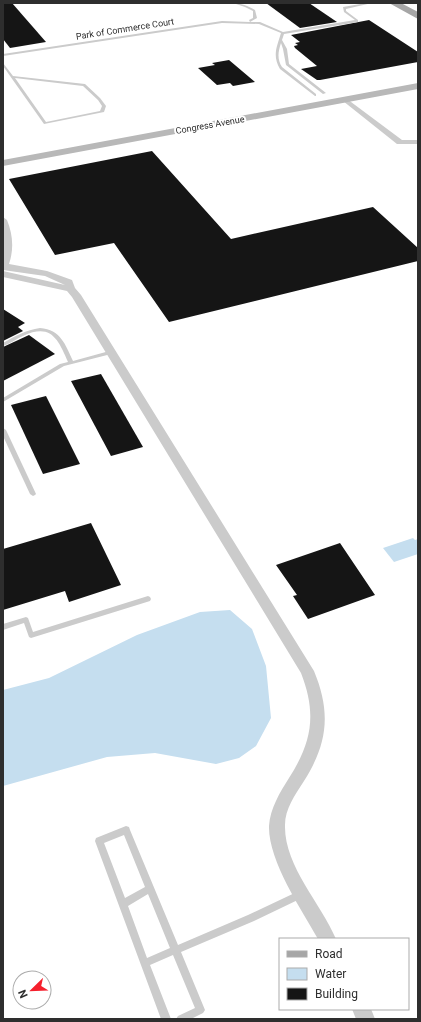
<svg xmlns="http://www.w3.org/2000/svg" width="421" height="1022" viewBox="0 0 421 1022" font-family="Roboto,sans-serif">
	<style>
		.water { fill: #c5deef }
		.building { fill: #151515 }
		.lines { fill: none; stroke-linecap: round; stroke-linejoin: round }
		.lane { fill: #cbcbcb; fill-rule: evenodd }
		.street { fill: #cbcbcb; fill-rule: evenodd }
		.secondary { fill: #b8b8b8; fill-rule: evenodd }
		.primary { fill: #a6a6a6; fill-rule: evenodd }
		.labels { text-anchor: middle; stroke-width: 4; stroke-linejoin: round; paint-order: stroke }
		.far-street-label { font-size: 9px; fill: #2e2e2e; stroke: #fff }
	</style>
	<rect width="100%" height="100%" fill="#fff"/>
	<g class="water">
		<polygon points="413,538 415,540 418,539 418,554 394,562 383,548"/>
		<polygon points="230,610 252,629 266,666 271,718 256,746 239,758 216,764 155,753 107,757 3,786 3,690 49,678 137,635 200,612"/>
	</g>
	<g class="building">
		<polygon points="3,3 12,3 46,42 10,48 3,39"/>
		<polygon points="266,3 309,3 337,22 300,28"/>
		<polygon points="369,20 418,52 418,62 320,80 317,80 301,69 317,66 295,48 294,46 298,45 295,43 300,42 291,35"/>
		<polygon points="229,60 255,82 233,86 230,83 217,85 198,68 215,65 212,63"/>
		<polygon points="152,151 231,239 373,207 418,248 418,261 169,322 114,243 55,255 9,179"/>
		<polygon points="3,309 25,323 18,327 23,331 3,341"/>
		<polygon points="29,335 55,354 3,381 3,347"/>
		<polygon points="101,374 143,447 111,456 71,381"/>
		<polygon points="46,396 80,464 43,474 11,405"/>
		<polygon points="91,523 121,585 69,602 65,591 3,610 3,549"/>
		<polygon points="340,543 375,595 308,619 293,596 297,595 276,565"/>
	</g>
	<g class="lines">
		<g class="lane">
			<path d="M 233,3 C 241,3 248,6 255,10 L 257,18 L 250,22 L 260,22 L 283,32 L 355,20 L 344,12 L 343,7 L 366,3 L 372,3 L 346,9 L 346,11 L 358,20 L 358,22 L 284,34 L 282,40 L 287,49 L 289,64 L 326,93 L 323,94 L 286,65 L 283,49 L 281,43 C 278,52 277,59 282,67 L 316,94 L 316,96 L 315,96 L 280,69 C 272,55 277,47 281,33 L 259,24 L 222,23 L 3,56 L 3,54 L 222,21 L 250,22 L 249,20 L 253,18 L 253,11 L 245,7 Z"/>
			<path d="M 3,63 L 13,76 L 85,84 L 100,98 L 106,106 L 104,112 L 44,124 L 3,66 ZM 15,78 L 83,86 L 98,100 L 102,106 L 100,111 L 46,122 Z"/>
			<path d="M 40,328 C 61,330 65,344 73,361 L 113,350 L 116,352 L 115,353 L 64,366 L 3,402 L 3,398 L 60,364 L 68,362 C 58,339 51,323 23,336 C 16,339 10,344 3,346 L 3,343 C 15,336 26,330 40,328 Z"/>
			<polygon points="3,428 6,430 36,494 35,495 33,496 30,494 3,436"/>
			<polygon points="148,596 150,597 151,599 150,601 31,638 29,637 24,623 3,630 3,624 26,617 28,618 33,632"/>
			<path d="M 126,826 L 129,827 L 130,830 L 178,945 L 248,915 L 301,890 L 304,891 L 305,894 L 304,897 L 254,921 L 181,952 L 205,1010 L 203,1013 L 191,1019 L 176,1019 L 178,1016 L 195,1008 L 173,955 L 150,965 L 171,1019 L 161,1019 L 95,841 L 96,838 ZM 124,835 L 145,887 L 125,898 L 104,843 ZM 148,894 L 170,948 L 147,958 L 128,906 Z"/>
		</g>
		<g class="street">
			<polygon points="343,99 347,99 402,140 418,140 418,144 397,144 343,101"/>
			<path d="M 3,217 L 7,220 C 13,235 14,249 9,264 L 47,271 L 72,280 L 75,288 L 81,295 L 314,671 C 331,712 328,743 304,781 C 295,795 285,809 285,825 C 284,866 321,903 336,939 L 318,939 C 301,909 268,860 269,826 C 270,809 280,792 289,778 C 312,742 317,714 301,673 L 72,297 L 67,291 L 3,277 L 3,271 L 65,285 L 45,276 L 3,270 Z"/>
			<polygon points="352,1009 371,1009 375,1019 356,1019"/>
		</g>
		<polygon class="secondary" points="418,83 418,89 3,166 3,160"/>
		<polygon class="primary" points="389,3 401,3 418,12 418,19"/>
	</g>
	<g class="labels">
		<g class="far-street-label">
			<text transform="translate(125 29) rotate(-9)" y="3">Park of Commerce Court</text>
			<text transform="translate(210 125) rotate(-10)" y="3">Congress Avenue</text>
		</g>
	</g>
	<rect width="421" height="1022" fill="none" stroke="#2e2e2e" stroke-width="8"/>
	<rect x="279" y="938" width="130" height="72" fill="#ffffff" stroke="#ababab"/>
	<rect x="287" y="951" width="20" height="6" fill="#a6a6a6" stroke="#ababab"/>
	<text x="315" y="958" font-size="12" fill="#2e2e2e">Road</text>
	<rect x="287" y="968" width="20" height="12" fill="#c5deef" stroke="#ababab"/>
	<text x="315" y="978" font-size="12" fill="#2e2e2e">Water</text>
	<rect x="287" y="988" width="20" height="12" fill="#151515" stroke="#ababab"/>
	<text x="315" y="998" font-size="12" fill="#2e2e2e">Building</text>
	<g transform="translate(32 990) rotate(247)"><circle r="19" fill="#ffffff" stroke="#ababab"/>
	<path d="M0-3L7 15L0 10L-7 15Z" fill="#f5202d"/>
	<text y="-6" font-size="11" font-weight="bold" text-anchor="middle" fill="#2e2e2e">N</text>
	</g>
</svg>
